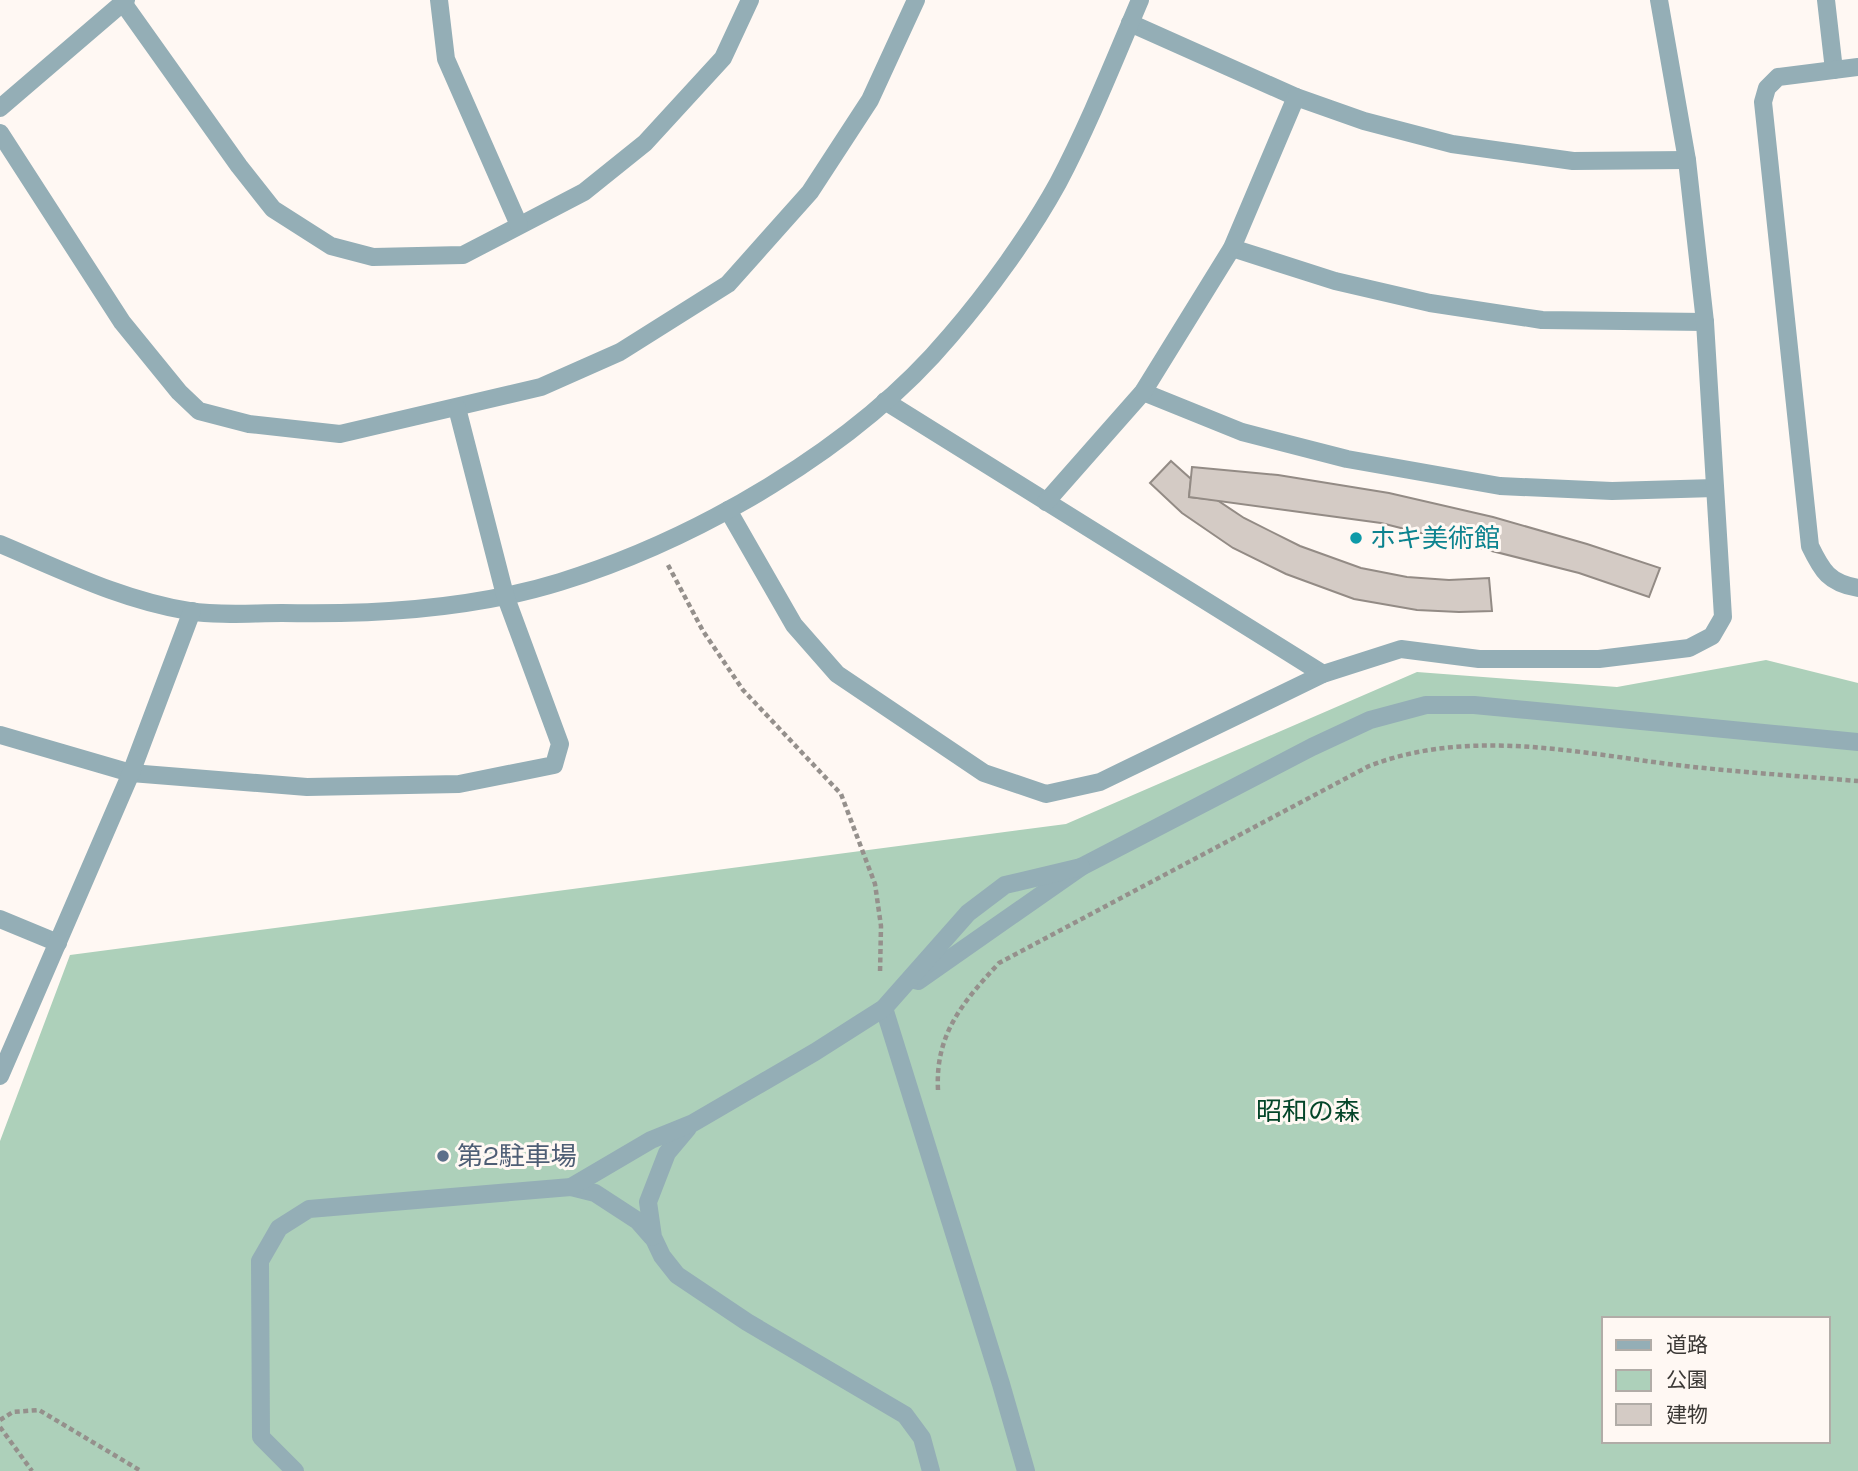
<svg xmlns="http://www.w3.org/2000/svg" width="1858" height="1471" viewBox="0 0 1858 1471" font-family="'Space Grotesk','Noto Sans JP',sans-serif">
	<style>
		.green { fill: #add0ba; fill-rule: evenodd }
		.building { fill: #d4cbc5; stroke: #938b85; stroke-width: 2 }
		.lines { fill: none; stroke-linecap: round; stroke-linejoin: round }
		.path { stroke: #95908c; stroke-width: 4.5; stroke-dasharray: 5 3.5; stroke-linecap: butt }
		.minor { stroke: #94aeb6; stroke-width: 18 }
		.culture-dot { fill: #0f9aa8; stroke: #fff8f3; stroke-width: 2.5 }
		.service-dot { fill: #5c6f8a; stroke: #fff8f3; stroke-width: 2.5 }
		.labels { text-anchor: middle; stroke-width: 6; stroke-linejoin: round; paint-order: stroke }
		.culture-label { font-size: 26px; fill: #0d838f; stroke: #fff8f3; text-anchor: start }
		.park-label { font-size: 26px; fill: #044529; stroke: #fff8f3 }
		.service-label { font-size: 26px; fill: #4e5e75; stroke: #fff8f3; text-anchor: start }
	</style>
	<rect width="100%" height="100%" fill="#fff8f3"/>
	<path class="green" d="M 1766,660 L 1858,683 L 1858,1471 L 0,1471 L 0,1141 L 70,955 L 1066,824 L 1417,672 L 1617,687 ZM 1604,1319 L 1828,1319 L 1828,1441 L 1604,1441 Z"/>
	<g class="building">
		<polygon points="1171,461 1191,479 1189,497 1217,500 1244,518 1300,546 1361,568 1407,577 1449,580 1489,578 1492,611 1459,612 1417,610 1354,599 1286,574 1233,548 1182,513 1150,483"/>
		<polygon points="1192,467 1278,475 1389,493 1493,517 1587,544 1660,568 1649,597 1579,573 1381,523 1189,497"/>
	</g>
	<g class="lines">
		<g class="path">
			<polyline points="668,565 703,631 743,690 841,794 875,884 881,926 880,973"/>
			<path d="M 938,1090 C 935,1034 963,1002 999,963 L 1369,766 C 1468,728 1574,752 1676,765 C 1737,772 1797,776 1858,781"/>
			<polyline points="0,1420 13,1412 39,1410 141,1471"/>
			<polyline points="0,1427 32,1471"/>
		</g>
		<g class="minor">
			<polyline points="121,0 239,166 273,209 331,246 373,257 463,255 584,192 645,143 723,58 750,0"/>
			<polyline points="439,0 446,59 519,225"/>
			<polyline points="1826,0 1834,70"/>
			<polyline points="1130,23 1296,97"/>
			<path d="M 1858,67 L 1778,77 L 1767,88 L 1763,102 L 1810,546 C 1822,571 1829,583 1858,588"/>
			<polyline points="0,108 126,0"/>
			<polyline points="0,133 122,322 179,392 199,411 249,424 340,434 541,387 620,352 728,284 810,192 870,100 916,0"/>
			<polyline points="1232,248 1335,281 1430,303 1542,320 1705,322"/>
			<polyline points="1143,392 1242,432 1347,459 1500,486 1612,491 1715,488"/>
			<polyline points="885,401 1323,674"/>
			<polyline points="1046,502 1143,392 1232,248 1296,97 1364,121 1452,144 1573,161 1687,160"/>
			<polyline points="728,510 794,625 837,674 984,773 1046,794 1100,782 1323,674 1401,649 1479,659 1599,659 1689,648 1712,636 1723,617 1705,322 1687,160 1659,0"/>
			<path d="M 0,544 C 62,570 121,600 189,611 C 219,616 252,613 282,613 C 373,615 473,609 560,582 C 698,539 856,448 950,336 C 988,292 1030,234 1058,183 C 1089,124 1114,61 1140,0"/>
			<polyline points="0,735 131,773 307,787 459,784 554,765 560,744 505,595 457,408"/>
			<polyline points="0,919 58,943"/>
			<polyline points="918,981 1081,867 1312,747 1370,720 1426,705 1474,705 1858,742"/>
			<polyline points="884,1008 1001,1384 1026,1471"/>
			<polyline points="0,1076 131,773 192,611"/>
			<polyline points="688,1128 667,1153 648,1202 653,1237 662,1256 677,1275 747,1322 905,1415 922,1438 931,1471"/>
			<polyline points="571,1187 595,1193 638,1221 652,1237"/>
			<polyline points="295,1471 261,1437 260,1261 279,1228 309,1209 571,1187 651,1140 693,1123 815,1052 884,1008 968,913 1005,885 1081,867"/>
		</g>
	</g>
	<circle class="culture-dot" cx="1356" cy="538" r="7"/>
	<circle class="service-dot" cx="443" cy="1156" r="7"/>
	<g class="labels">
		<g class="culture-label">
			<text x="1370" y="547">ホキ美術館</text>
		</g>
		<g class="park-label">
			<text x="1308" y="1120">昭和の森</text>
		</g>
		<g class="service-label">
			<text x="457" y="1165">第2駐車場</text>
		</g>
	</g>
	<rect x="1602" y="1317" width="228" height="126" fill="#fff8f3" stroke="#b1aca7" stroke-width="2"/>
	<rect x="1616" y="1340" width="35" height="10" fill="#94aeb6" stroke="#b1aca7" stroke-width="2"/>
	<text x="1666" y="1352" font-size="21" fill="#3c3936">道路</text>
	<rect x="1616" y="1370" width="35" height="21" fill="#add0ba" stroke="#b1aca7" stroke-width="2"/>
	<text x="1666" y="1387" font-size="21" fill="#3c3936">公園</text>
	<rect x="1616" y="1404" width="35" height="21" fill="#d4cbc5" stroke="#b1aca7" stroke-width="2"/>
	<text x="1666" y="1422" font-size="21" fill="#3c3936">建物</text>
</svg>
